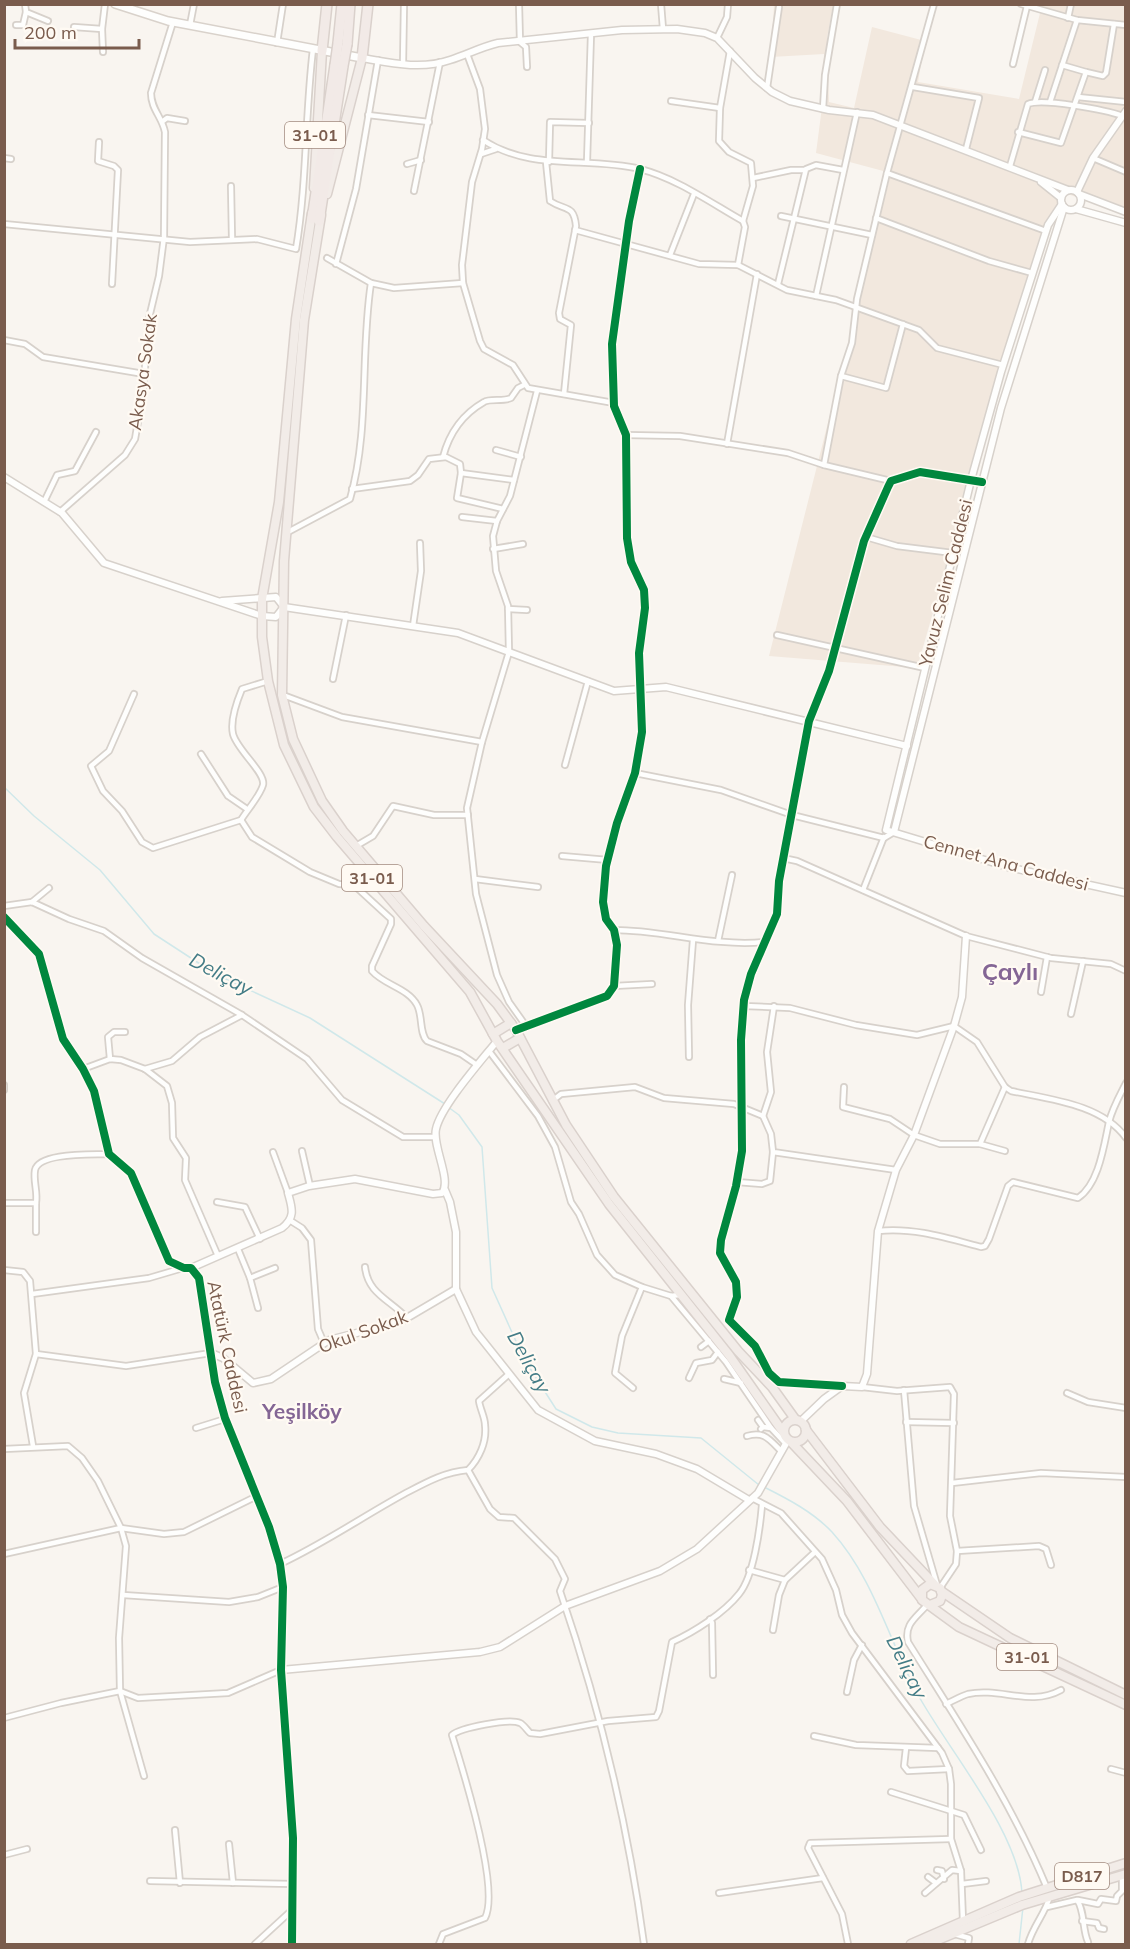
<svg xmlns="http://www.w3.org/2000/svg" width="1130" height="1949" viewBox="0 0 1130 1949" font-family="Mulish,sans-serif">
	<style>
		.residential { fill: #f2e8de }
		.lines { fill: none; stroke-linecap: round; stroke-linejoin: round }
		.stream { stroke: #d0e8ea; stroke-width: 1.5 }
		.minor-casing { stroke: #d7d1cb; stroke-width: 8 }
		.tertiary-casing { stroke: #d7d1cb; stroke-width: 9 }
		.secondary-casing { stroke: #d9d2cb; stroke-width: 10 }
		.trunk-casing { stroke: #dad1cc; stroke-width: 11 }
		.motorway-casing { stroke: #dad1cc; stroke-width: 12 }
		.minor { stroke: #fefefd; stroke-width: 4.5 }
		.tertiary { stroke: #fefefd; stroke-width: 6 }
		.secondary { stroke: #fefefd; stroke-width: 7 }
		.trunk { stroke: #f2ece8; stroke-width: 8 }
		.motorway { stroke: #f2eae7; stroke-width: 9 }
		.motorway-bridge-casing { stroke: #dad1cc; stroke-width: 12; stroke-linecap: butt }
		.motorway-bridge { stroke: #f2eae7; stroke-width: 9 }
		.cycleway-casing { stroke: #fffaf3; stroke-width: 11 }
		.cycleway { stroke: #00873e; stroke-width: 8 }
		.labels { text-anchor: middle; stroke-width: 4.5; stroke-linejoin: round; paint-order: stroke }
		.shield { fill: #fffaf3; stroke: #a28b7f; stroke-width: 1.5 }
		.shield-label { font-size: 16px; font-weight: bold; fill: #7a5c4d }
		.street-label { font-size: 18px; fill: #7a5c4d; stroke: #fffaf3 }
		.water-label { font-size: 20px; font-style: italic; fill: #437c86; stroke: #fffaf3 }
		.quarter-label { font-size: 21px; font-weight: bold; fill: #846695; stroke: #fffaf3 }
		.district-label { font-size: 24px; font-weight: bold; fill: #846695; stroke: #fffaf3 }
	</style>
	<rect width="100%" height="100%" fill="#f9f5f0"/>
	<polygon class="residential" points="774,5 833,5 827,38 829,102 854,108 872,27 925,41 918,82 1019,99 1042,5 1125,5 1125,215 1062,192 1030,276 917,668 769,656 890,177 887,172 816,153 822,107 824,54 771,57"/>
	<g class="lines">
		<g class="stream">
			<polyline points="4,787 34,816 100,870 154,934 217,975 310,1018 445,1104"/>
			<polyline points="448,1107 459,1115 482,1147 492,1288 524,1359 556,1409 592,1427 618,1433 701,1438 759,1485"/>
			<path d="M 764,1487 C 788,1499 813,1512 832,1532 C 873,1577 889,1640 917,1693 C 946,1747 1020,1833 1022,1894"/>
			<polyline points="1019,1944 1023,1907"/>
		</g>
		<g class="minor-casing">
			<g id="minor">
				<polyline points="25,4 26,12 48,21"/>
				<polyline points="519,4 520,42 526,47 527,67"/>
				<polyline points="661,4 663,29"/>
				<polyline points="1021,4 1077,20 1126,25"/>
				<polyline points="1068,18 1071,4"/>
				<polyline points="16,25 23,25 26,12"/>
				<polyline points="190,25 194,4"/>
				<polyline points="74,27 102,29"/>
				<polyline points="717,38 727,17 728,4"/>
				<polyline points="277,43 283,4"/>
				<polyline points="730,51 720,108 719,141 729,152 751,163 753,186 743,221 745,227 738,265"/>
				<polyline points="103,52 102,29 105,4"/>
				<polyline points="467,54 480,89 485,129 482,149 472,182 462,265 463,283 480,341 484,349 513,365 528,388 614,403"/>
				<polyline points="403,64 404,4"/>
				<polyline points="1013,64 1027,6"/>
				<polyline points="1086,72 1103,76 1106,73 1114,24"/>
				<polyline points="913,87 979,98 966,149"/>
				<polyline points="767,88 779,7"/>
				<polyline points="1078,97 1126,102"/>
				<polyline points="671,101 720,108"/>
				<polyline points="1035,102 1045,70"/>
				<polyline points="1050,102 1077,20"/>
				<polyline points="823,109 825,75 837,4"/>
				<polyline points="368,115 429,122"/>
				<polyline points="163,121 167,118 185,121"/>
				<polyline points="1018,132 1061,143 1086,72 1062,65"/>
				<path d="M 483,140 C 532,172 586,156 640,169 C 676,178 711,203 743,221"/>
				<polyline points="99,142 98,161 114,166 118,170 112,284"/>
				<polyline points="481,154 496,149"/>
				<polyline points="4,158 11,159"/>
				<polyline points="1093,158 1126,172"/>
				<path d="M 546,162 L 550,201 C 565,211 574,204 576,226 L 559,313 L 560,319 L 571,325 L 564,394"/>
				<polyline points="549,162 550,122 589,123"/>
				<polyline points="587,162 591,34"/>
				<polyline points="407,164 421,160"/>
				<path d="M 1010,166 L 1028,104 C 1043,98 1106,110 1123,116"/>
				<polyline points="887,173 1046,231"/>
				<polyline points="753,178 791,170 805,170"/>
				<polyline points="231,186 232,239"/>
				<polyline points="414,191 440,62"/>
				<polyline points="781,216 872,235"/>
				<polyline points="876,218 989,261 1032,273"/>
				<path d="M 4,224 L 190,242 L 257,239 L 296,249 C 307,183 305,115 313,49"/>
				<polyline points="575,230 699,264 738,265 787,290 836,300 919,330 937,348 1003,365"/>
				<polyline points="670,255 694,194"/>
				<polyline points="327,258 371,283 394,288 463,283"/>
				<polyline points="336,264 356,189 378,60"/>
				<polyline points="778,284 806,169 816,165 843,170"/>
				<polyline points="816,296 857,112"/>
				<polyline points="4,340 25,344 43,357 144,374"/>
				<polyline points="841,376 886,388 903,324"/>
				<polyline points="626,435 680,436 788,453 824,465 891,481"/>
				<polyline points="727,444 757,274"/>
				<polyline points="496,450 521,457"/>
				<path d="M 443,457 C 449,434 463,414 484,402 C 490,398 503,402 511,398 L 518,388 L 524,385"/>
				<polyline points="824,465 841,376 852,343 857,299 887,173 934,4"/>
				<polyline points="461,473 514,480"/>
				<polyline points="352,489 410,481 418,475 429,459 446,457 460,464 461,473 457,498 503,509"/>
				<polyline points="44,502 57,475 75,471 96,432"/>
				<path d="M 60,512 L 125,455 L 135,439 L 143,392 L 149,318 L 159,276 L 164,237 L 165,132 C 162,117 151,109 151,93 L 173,22"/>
				<polyline points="462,517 497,521"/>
				<path d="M 288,532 L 350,499 C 370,429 360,354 371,283"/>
				<polyline points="866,537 897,546 953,553"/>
				<polyline points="493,549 523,544"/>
				<polyline points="508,609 527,610"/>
				<polyline points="413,626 421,571 420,543"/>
				<polyline points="777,635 925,668"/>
				<polyline points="333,679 346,615"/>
				<path d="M 134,694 L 109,751 L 91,766 L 103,791 L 122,811 L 142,842 L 153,848 L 241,820 C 247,810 260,796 263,785 C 266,773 237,750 233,734 C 230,721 237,701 242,689 L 268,681"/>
				<polyline points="283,695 342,717 482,742"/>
				<polyline points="201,754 228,796 247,809"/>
				<polyline points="565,765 588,681"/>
				<polyline points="635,773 721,790 792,815 884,838 894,832"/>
				<polyline points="241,820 252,837 310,872 339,884 354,885 357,874 363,867"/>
				<polyline points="356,846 373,836 393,806 434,815 468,815"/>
				<polyline points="562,856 608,860"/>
				<polyline points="783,858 797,861 966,936 1051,958 1111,964 1126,971"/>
				<polyline points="475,879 538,887"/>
				<path d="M 354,885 L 391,919 L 391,924 L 372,966 L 372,971 C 384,985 408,988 417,1005 C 423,1016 419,1033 427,1041 L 461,1054 L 477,1065"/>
				<polyline points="863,890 884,837"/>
				<polyline points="32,902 49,888"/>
				<polyline points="4,906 32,902 69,919 104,931 142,958 242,1015 307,1059 342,1100 403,1137 436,1137"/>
				<polyline points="4,917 39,954 63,1039 83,1069 94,1091 109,1154 131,1173 169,1261 184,1268 191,1268 199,1278 215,1382 225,1418 269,1527 280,1564 283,1587 281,1670 293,1838 292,1944"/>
				<path d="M 614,930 C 664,930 713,947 764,942"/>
				<polyline points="718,941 732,875"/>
				<polyline points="614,986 652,984"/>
				<polyline points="1041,992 1047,957"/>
				<path d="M 744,1006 L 790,1008 L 856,1025 L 917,1035 L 954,1026 L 977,1042 L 1005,1087 L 1011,1091 C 1048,1099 1102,1104 1126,1138"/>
				<polyline points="1071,1014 1083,961"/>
				<polyline points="526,1026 509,1002 497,975 476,894 467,808 482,742 509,652 508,606 496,571 493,536 497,521 510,496 537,391"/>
				<polyline points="516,1030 607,996 614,986 617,945 614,930 606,919 603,902 606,866 617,823 635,773 642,732 639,653 645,608 644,590 631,562 627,538 626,435 614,406 612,344 629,221 640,169"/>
				<polyline points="489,1051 538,1116 555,1147 571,1202 579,1214 597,1255 615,1275 642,1287 671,1296 679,1295"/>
				<polyline points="689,1057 688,1005 693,940"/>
				<polyline points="110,1059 108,1037 114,1032 125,1032"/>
				<polyline points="83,1069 110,1059 121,1060 145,1069 167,1086 172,1103 173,1138 186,1158 185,1180 218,1256"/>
				<polyline points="145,1069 172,1061 200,1037 242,1015"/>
				<polyline points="4,1085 4,1090"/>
				<polyline points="844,1087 843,1107 890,1119 914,1135 940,1144 980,1144 1005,1087"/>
				<polyline points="552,1101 561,1094 635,1087 664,1098 734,1104 763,1116 771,1134 773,1152 896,1170"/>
				<polyline points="763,1116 771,1092 767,1052 774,1006"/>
				<polyline points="980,1144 1005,1151"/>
				<polyline points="302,1151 310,1186"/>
				<polyline points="273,1152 288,1193"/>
				<polyline points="737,1182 762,1184 770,1181 773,1152"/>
				<polyline points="217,1202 245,1207 260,1239"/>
				<path d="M 4,1203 L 36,1203 C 38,1192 33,1181 35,1170 C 39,1152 93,1155 109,1154"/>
				<polyline points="291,1221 302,1228 311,1240 318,1329 324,1343"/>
				<path d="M 878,1231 C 913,1227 947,1238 981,1247 L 985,1246 L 989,1239 L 1008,1186 L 1013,1182 L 1078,1198 C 1099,1184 1104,1145 1109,1122 C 1112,1109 1120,1095 1126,1083"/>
				<polyline points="36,1232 36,1203"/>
				<polyline points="238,1249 250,1278 258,1308"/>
				<path d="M 365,1267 C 368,1294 389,1299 407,1318"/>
				<polyline points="4,1270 23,1272 30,1281 36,1354 24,1393 33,1446"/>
				<polyline points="250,1278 275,1268"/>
				<polyline points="32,1294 149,1278 183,1268"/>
				<polyline points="671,1296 726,1362 771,1428"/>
				<polyline points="701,1347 709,1341"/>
				<polyline points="36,1354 126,1366 211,1353"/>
				<polyline points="689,1378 696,1363 712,1360 718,1352"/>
				<polyline points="724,1379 741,1383"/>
				<polyline points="841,1386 779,1382 769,1373 755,1346 729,1320 737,1297 736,1282 720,1253 721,1240 736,1186 742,1151 741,1040 744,1000 751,974 777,914 779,881 809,721 829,671 864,541 891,481 920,472 971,480"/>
				<polyline points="862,1387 897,1391 950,1387 954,1394 950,1516 957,1551 956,1564 940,1588"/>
				<polyline points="633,1388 615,1373 622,1336 642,1287"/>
				<polyline points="904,1390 914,1506 937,1585"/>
				<polyline points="1067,1393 1088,1402 1126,1408"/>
				<polyline points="758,1420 763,1427 761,1429"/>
				<polyline points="906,1422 954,1423"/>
				<polyline points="763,1427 771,1428 786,1444"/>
				<polyline points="196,1428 225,1419"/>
				<path d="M 747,1436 C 764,1431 769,1439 781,1451"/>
				<polyline points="4,1449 68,1446 82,1458 98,1481 121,1528 126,1546 119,1638 120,1691 144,1776"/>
				<path d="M 468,1470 L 490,1509 L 499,1517 L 514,1518 L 555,1559 L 565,1579 L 560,1591 C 599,1705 628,1825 644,1944"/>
				<polyline points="952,1483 1041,1473 1126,1477"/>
				<polyline points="752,1498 781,1513 822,1559 836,1590 842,1615 852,1633 942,1753 949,1769 951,1784 951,1839 961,1871 963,1921"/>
				<polyline points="957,1551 1039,1546 1046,1549 1051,1565"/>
				<polyline points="4,1554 121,1528 164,1534 184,1532 257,1496"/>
				<path d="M 280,1564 C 323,1544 362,1517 404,1494 C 425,1483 444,1472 468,1470 C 479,1459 487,1442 485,1425 C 485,1417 480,1409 479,1401 L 509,1374"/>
				<polyline points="749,1570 785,1580 779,1595 773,1630"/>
				<polyline points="785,1580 815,1552"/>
				<polyline points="123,1595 229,1602 258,1597 283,1587"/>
				<path d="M 927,1605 C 916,1618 904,1624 908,1642 C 958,1722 1011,1801 1047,1888"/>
				<polyline points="710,1619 712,1623 713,1675"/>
				<polyline points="847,1692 854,1660 862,1645"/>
				<path d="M 946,1704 C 953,1701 961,1696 968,1694 C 1000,1687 1030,1707 1061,1690"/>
				<polyline points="4,1718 61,1703 120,1691 138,1698 228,1693 281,1670"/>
				<polyline points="814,1736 856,1745 938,1748"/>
				<polyline points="906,1748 904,1766 908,1771 949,1769"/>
				<polyline points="1111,1769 1126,1773"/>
				<polyline points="891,1792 964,1815 981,1850"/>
				<polyline points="175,1830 180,1883"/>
				<polyline points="229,1844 233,1883"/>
				<polyline points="4,1855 27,1849"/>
				<polyline points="937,1870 942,1871 944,1879"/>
				<polyline points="928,1877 936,1883"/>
				<polyline points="150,1881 293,1884"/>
				<polyline points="962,1884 986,1881"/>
				<polyline points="719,1893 823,1878"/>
				<polyline points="925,1893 952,1870 961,1871"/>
				<polyline points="1078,1900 1098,1904 1101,1899 1116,1901 1117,1896 1122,1891 1122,1875"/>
				<path d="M 1047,1907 L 1077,1900 C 1085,1911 1082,1929 1088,1942"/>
				<polyline points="1082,1921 1097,1923 1099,1928 1104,1929"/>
				<polyline points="954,1934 969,1938 968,1944"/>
				<polyline points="255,1944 291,1911"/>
				<path d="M 439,1944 L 443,1934 L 485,1918 C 500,1889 463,1770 452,1735 C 460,1728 509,1718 520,1723 C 523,1724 527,1730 530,1733 L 540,1734 L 608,1721 L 656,1717 L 659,1711 L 672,1642 C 694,1632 724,1613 739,1594 C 754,1576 760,1528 762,1505"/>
				<polyline points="848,1944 842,1914 808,1848 810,1843 951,1839"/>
				<path d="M 1028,1944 C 1033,1926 1045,1914 1050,1896"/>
			</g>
		</g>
		<g class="tertiary-casing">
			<g id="tertiary">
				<path d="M 362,58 C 391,63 421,70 450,60 C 466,55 481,47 498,43 L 622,30 L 677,29 L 705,33 L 717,38 L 755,78 L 772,92 L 790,101 L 829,110 L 873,115 L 1068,190"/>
				<polyline points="1041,182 1061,198"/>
				<circle cx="1071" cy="200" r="10"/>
				<polyline points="1077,192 1093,158 1126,111"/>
				<polyline points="1079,194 1126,212"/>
				<polyline points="1062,204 1048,225 1001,372 971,480 886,830 1008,867 1126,893"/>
				<polyline points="1076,209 1126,223"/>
				<polyline points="4,477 62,513 104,563 262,616 276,617 283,608"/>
				<polyline points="222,601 276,597 284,607 458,633 614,691 666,687 907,746"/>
				<polyline points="894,832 1001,408 1064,207"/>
				<polyline points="445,1190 450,1202 456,1232 456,1289 476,1332 538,1410 595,1441 656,1454 697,1469 749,1500"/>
				<path d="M 191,1268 L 282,1228 C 296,1217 292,1208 288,1193 L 309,1186 L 355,1179 L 433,1194 L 442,1193 C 452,1180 432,1146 436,1129 C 441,1106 481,1061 497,1041"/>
				<polyline points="211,1353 223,1358 253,1383 271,1379 329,1340 400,1322 456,1289"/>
				<polyline points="801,1421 824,1399 842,1386 862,1387 867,1374 878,1231 896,1170 914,1135 954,1026 962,997 966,936"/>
				<polyline points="281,1670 480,1652 500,1647 565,1606 660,1571 697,1549 758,1493 788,1440"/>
			</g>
		</g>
		<g class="secondary-casing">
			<polyline id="secondary" points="115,4 168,21 362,58"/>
		</g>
		<g class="trunk-casing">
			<g id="trunk">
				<polyline points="314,188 322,51"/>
				<polyline points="327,194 362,58"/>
				<polyline points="312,213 296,319 279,502 262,599 262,637 268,681 284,745 314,807 337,837 470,992 497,1041 609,1204 729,1355 783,1432"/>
				<polyline points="321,215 304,320 284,561 282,695 293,739 322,801 343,831 424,926 497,1004 516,1030 566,1125 614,1197 738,1351 772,1387 795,1419"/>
				<polyline points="493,1034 511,1023"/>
				<polyline points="503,1048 520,1038"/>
				<circle cx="795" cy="1431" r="11"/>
				<polyline points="806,1430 880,1527 934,1584"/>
				<polyline points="791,1442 847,1501 921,1598"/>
				<polyline points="941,1591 1010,1638 1126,1695"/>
				<polyline points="930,1605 940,1601 942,1595 940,1588 930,1584 922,1590 922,1600 959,1627 1126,1705"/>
				<polyline points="911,1944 1019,1897 1126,1863"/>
				<polyline points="928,1944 1022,1905 1126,1874"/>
			</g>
		</g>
		<g class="motorway-casing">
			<g id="motorway">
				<polyline points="338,43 342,4"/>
				<polyline points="347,44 350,4"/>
				<polyline points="322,51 327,4"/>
				<polyline points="362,58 368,4"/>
				<polyline points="312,219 335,65"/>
				<polyline points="319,221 343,66"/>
			</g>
		</g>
		<use href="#minor" class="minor"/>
		<use href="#tertiary" class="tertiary"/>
		<use href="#secondary" class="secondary"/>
		<use href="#trunk" class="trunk"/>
		<use href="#motorway" class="motorway"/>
		<g class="motorway-bridge-casing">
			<g id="motorway-bridge">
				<polyline points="335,65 338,43"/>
				<polyline points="343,66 347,44"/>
			</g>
		</g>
		<use href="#motorway-bridge" class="motorway-bridge"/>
		<g class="cycleway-casing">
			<g id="cycleway">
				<polyline points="4,917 39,954 63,1039 83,1069 94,1091 109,1154 131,1173 169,1261 184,1268 191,1268 199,1278 215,1382 225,1418 269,1527 280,1564 283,1587 281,1670 293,1838 292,1944"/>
				<polyline points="516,1030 607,996 614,986 617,945 614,930 606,919 603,902 606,866 617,823 635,773 642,732 639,653 645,608 644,590 631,562 627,538 626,435 614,406 612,344 629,221 640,169"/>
				<polyline points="842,1386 779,1382 769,1373 755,1346 729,1320 737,1297 736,1282 720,1253 721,1240 736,1186 742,1151 741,1040 744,1000 751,974 777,914 779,881 809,721 829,671 864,541 888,487 891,481 920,472 982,482"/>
			</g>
		</g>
		<use href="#cycleway" class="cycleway"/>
	</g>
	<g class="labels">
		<g class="shield">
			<rect x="285" y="122" width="60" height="26" rx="4.5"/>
			<rect x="342" y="865" width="60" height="26" rx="4.5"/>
			<rect x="997" y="1644" width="60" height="26" rx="4.5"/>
			<rect x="1055" y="1863" width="54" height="26" rx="4.5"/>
		</g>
		<g class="shield-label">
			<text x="315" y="141">31-01</text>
			<text x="372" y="884">31-01</text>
			<text x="1027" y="1663">31-01</text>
			<text x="1082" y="1882">D817</text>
		</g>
		<g class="street-label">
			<text transform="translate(143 372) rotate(-82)" y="6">Akasya Sokak</text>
			<text transform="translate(946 583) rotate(-76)" y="6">Yavuz Selim Caddesi</text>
			<text transform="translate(1006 863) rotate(15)" y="6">Cennet Ana Caddesi</text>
			<text transform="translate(363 1332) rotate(-20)" y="6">Okul Sokak</text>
			<text transform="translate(227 1347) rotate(78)" y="6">Atatürk Caddesi</text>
		</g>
		<g class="water-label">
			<text transform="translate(221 974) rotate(28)" y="7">Deliçay</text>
			<text transform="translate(529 1362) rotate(61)" y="7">Deliçay</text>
			<text transform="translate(907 1667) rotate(64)" y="7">Deliçay</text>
		</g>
		<g class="quarter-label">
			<text x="302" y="1419">Yeşilköy</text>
		</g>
		<g class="district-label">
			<text x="1010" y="980">Çaylı</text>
		</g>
	</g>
	<rect width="1130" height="1949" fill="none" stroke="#7a5c4d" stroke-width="12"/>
	<path d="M15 39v9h124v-9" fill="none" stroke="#7a5c4d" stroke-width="3"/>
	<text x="24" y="39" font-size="18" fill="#7a5c4d" stroke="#fffaf3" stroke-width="4.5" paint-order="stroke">200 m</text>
</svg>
